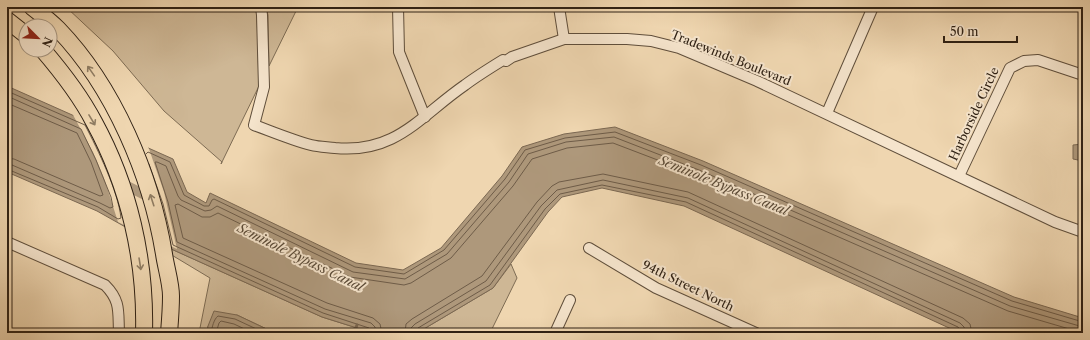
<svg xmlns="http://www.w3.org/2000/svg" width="1090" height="340" viewBox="0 0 1090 340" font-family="'Libre Caslon Text',serif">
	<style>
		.green { fill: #ceb795; stroke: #7e6c54 }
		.water { fill: #ae987b; stroke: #7b6852 }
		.pier { fill: #efd6b0 }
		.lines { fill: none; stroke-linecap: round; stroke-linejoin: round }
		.shore { stroke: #6e5c48; stroke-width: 1 }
		.stream { stroke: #7b6852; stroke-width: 3 }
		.canal { stroke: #ae987b; stroke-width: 10 }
		.street-casing { stroke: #5f4e3b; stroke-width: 12 }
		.primary-casing { stroke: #2f2114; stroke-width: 18 }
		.street { stroke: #f5e4cc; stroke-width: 10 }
		.primary { stroke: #efd6b0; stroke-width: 16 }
		.oneway { stroke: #8f7c62 }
		.labels { text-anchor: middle; stroke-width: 4; stroke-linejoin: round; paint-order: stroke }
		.street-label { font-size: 12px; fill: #2f2114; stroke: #f5e4cc }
		.water-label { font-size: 13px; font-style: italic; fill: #5b4b38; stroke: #f5e4cc }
	</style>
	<rect width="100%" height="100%" fill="#efd6b0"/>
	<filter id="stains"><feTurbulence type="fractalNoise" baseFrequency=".005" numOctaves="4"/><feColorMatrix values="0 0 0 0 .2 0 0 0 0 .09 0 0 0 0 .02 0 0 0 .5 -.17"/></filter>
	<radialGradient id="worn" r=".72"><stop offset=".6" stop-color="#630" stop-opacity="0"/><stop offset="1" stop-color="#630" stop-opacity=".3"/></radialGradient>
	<g class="green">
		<polygon points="66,7 255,7 257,15 259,86 221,164 222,162 164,111 113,51"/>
		<polygon points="266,7 298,7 269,66 268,15"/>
		<polygon points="169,248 322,317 373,333 275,333 237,315 208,326 207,333 199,333 210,278 170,254"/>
		<polygon points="511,264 517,278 490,333 417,333 493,288"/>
	</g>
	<g class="water">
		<polygon points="7,86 88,122 129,229 97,211 7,172"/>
		<polygon points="615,127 703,161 1014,297 1083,318 1083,333 960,333 684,206 602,188 562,197 548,212 493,288 417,333 373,333 322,317 169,248 137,143 173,159 187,192 206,203 210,193 356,263 403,270 441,248 502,176 522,147 564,134"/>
		<polygon points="1083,144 1083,161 1073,159 1073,145"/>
		<polygon points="214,311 237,315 275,333 207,333 208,326"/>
	</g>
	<g class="pier">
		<polygon points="72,113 89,120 130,228 118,222 104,178 93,152"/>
		<polygon points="137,141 147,145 149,149 164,192 177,249 166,244"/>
	</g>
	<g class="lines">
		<g class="shore">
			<path d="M 7,91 L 85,125 C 98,150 118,191 121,218 L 118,219 L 98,207 L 7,169"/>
			<polyline points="7,96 81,129 96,160 111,197 113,207 110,208 100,203 12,165 7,164"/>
			<polyline points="7,103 77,133 91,162 103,195 100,196 14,159 7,158"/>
			<polyline points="146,154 148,152 170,162 184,195 204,206 209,206 212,200 214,199 355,267 404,274 444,250 505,179 525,150 565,138 615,132 701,165 1012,301 1083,322"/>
			<polyline points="149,164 163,204 173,245 323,313 369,328 371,330 371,333"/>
			<path d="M 211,333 C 212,327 214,319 218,316 L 235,319 L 265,333"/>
			<polyline points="216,333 219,323 221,321 234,324 253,333"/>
			<polyline points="376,333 375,327 371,323 325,309 177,242 168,202 155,162 157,162 166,166 178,196 181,200 205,211 211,210 217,206 353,272 405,279 447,254 509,182 528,154 566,142 614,137 699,170 1010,306 1083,327"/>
			<polyline points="382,333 380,324 373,318 327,303 183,238 175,205 178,204 202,217 210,217 218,213 350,277 404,285 411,283 451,258 513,186 532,159 567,148 613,143 697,175 1008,311 1083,333"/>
			<polyline points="405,333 406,324 412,319 482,276 537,202 552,186 559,182 603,174 688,192 963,318 970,324 972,333"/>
			<polyline points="411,333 411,328 415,324 486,281 541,206 557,190 603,180 688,198 960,323 964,327 966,333"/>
			<polyline points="416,333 418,328 490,285 545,209 560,194 602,185 686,202 958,327 960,330 961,333"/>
		</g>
		<polyline class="stream" points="354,333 357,325"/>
		<polyline class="canal" points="119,182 153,199"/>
		<g class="street-casing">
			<g id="street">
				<path d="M 261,7 L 262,15 L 264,87 L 254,125 C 273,132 292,140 311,145 C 319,147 327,147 335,148 C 396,154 420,116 465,85 C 477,76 490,68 503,60 L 506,61 L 512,57 L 564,39 L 627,39 L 651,41 L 679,48 L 757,81 L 1055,222 L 1083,232"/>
				<polyline points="398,7 399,52 425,117"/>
				<polyline points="559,7 564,39"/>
				<polyline points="827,113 873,7"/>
				<polyline points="959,176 1010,68 1024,61 1038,60 1083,75"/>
				<path d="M 7,242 L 105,285 C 121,301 118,312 119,333"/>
				<polyline points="589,248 656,288 756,333"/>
				<polyline points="555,333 570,300"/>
			</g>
		</g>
		<g class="primary-casing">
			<g id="primary">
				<path d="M 32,7 C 41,14 50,21 58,29 C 114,87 151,175 164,254 C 166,268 171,283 171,296 C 171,309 170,321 169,333"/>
				<polyline points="7,20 26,35"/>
				<path d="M 43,50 C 61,71 81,97 94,122 C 129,186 146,260 144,333"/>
			</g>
		</g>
		<use href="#street" class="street"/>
		<use href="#primary" class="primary"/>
	</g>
	<defs><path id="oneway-shaft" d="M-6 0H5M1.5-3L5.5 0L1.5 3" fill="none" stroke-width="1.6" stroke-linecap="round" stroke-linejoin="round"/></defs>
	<g class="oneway">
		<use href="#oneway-shaft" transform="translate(91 71) rotate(-125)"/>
		<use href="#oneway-shaft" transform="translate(92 120) rotate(59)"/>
		<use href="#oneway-shaft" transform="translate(152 200) rotate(-108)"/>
		<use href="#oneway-shaft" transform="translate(140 264) rotate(81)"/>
	</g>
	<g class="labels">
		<g class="street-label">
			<text transform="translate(731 58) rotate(22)" y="4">Tradewinds Boulevard</text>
			<text transform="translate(974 114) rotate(-65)" y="4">Harborside Circle</text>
			<text transform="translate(688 286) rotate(26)" y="4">94th Street North</text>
		</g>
		<g class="water-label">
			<text transform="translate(724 185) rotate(22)" y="5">Seminole Bypass Canal</text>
			<text transform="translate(301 257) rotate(26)" y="5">Seminole Bypass Canal</text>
		</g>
	</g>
	<rect width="1090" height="340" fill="none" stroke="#efd6b0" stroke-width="24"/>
	<rect x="8" y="8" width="1074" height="324" fill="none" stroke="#2f2114" stroke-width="2"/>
	<rect x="12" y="12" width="1066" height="316" fill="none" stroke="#2f2114"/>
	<g transform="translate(38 38) rotate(114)"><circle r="19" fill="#f5e4cc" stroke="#a69682"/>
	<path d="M0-3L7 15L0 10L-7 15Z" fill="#8f2418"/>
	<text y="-6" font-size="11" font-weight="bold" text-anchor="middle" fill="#2f2114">N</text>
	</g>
	<path d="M944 36v6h73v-6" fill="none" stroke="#2f2114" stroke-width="2"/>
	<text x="950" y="36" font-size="12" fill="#2f2114" stroke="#f5e4cc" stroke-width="3" paint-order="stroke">50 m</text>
	<rect width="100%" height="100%" filter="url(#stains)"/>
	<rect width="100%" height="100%" fill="url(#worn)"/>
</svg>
